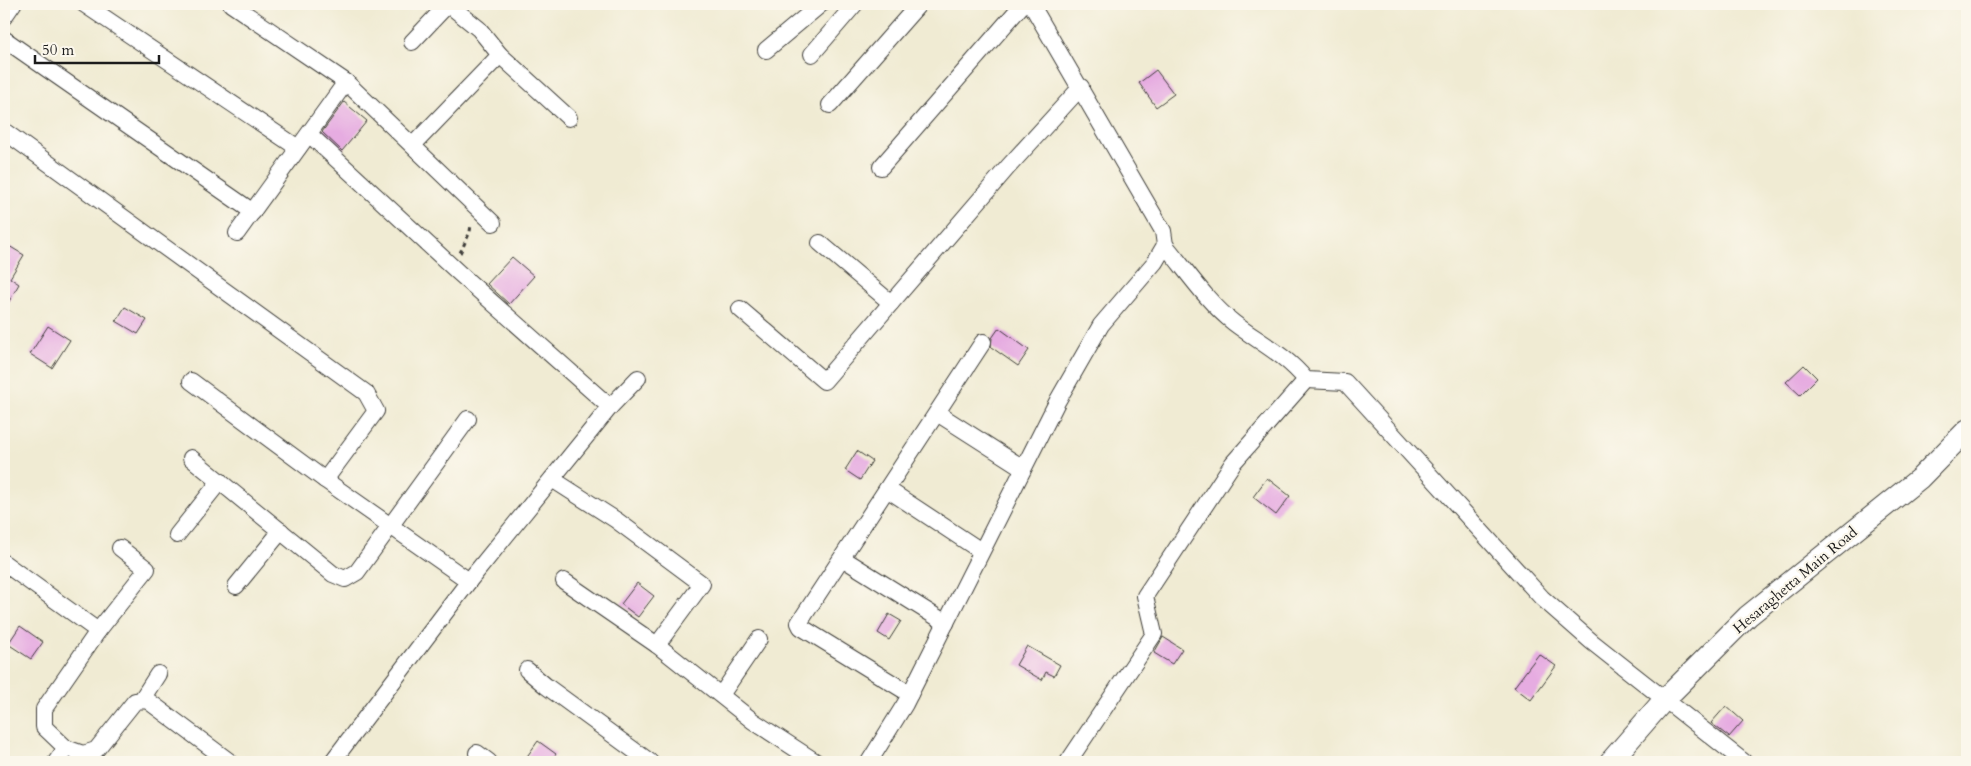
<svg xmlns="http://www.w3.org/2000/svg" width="1971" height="766" viewBox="0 0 1971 766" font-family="Cardo,serif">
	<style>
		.building { fill: #e6ace1 }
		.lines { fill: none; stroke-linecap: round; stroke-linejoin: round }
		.minor-casing { stroke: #3c3b37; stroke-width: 18 }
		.major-casing { stroke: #3c3b37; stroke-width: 23 }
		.path { stroke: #3c3b37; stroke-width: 3; stroke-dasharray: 4 4; stroke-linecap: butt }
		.minor { stroke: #fff; stroke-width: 16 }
		.major { stroke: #fff; stroke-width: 21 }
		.labels { text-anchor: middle; stroke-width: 4.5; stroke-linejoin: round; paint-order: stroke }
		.street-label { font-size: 15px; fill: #1c1c1c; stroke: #fbf7ec }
	</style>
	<rect width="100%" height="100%" fill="#fbf7ec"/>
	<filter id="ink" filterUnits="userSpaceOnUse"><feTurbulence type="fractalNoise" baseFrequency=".02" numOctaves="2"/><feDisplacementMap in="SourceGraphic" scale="10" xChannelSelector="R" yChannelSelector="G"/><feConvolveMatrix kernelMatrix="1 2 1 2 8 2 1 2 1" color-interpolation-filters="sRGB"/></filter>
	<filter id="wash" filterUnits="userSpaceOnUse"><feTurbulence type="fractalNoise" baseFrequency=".0096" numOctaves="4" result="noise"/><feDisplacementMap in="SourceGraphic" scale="20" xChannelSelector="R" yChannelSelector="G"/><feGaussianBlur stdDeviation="1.12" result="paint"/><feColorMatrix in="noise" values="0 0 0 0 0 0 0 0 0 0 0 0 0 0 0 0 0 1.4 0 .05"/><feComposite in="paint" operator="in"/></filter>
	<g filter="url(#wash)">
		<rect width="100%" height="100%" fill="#f0ebd3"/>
		<g id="blocks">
			<g class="building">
				<polygon points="1156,70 1174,94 1156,107 1139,83"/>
				<polygon points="344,102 367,121 342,151 322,132"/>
				<polygon points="4,243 24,255 10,278 19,284 4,310"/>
				<polygon points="512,257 534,276 509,304 487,284"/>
				<polygon points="125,307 147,320 138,334 116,321"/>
				<polygon points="48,326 70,340 52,368 30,354"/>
				<polygon points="999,328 1029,350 1018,366 991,347 992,338"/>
				<polygon points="1804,365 1817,378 1800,395 1786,382"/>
				<polygon points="857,451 872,461 860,480 845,470"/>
				<polygon points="1267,478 1290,496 1276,515 1253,497"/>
				<polygon points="637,583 654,596 638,617 621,604"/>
				<polygon points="889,614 901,621 889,640 878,633"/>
				<polygon points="20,626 43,642 31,659 8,644"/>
				<polygon points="1163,637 1182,649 1172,664 1154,653"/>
				<polygon points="1027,646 1060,665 1054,676 1046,672 1042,680 1016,665"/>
				<polygon points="1539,654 1556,666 1531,700 1514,687"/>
				<polygon points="1726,706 1743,721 1729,737 1711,723"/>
				<polygon points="538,741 556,754 550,762 523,762"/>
			</g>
		</g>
	</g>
	<g filter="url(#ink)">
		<use href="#blocks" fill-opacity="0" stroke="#3c3b37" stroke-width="1"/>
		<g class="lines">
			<g class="minor-casing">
				<g id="minor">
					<polyline points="84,4 298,148"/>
					<polyline points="231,4 346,82 493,223"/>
					<polyline points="448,4 479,29 500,55 569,118"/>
					<polyline points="4,17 13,4"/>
					<polyline points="4,39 253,212"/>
					<polyline points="412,42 448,4"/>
					<polyline points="766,50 821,4"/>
					<polyline points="812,54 855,4"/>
					<polyline points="830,105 919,4"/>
					<polyline points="4,131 366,393 376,411 325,480"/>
					<polyline points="309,134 459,273 610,407"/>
					<polyline points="413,145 500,55"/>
					<polyline points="881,167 1023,4"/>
					<polyline points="237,233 346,82"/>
					<polyline points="820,243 891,303"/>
					<path d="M 1165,245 C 1187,271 1207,302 1234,323 C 1259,342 1286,355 1306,380 L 1345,382 L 1542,598 L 1592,642 L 1744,762"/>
					<polyline points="740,309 824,381 1008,167 1081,87"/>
					<polyline points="191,381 325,480 469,581"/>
					<polyline points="937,413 1023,468"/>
					<polyline points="191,458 333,574 345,579 357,572 468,419"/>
					<polyline points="552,479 616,520 702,584 657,645"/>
					<polyline points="887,489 981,551"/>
					<polyline points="177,535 220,481"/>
					<polyline points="120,548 147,569 98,631 44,709 44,727 66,748 83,754 96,750 135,701 147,700 230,762"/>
					<polyline points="842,558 946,623"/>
					<polyline points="4,563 98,631"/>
					<polyline points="564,581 657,645 753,721 816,762"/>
					<polyline points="236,586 281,531"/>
					<polyline points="527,670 546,686 650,762"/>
					<polyline points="910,694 801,627 799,623 983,342"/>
					<polyline points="721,695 759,639"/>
					<polyline points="142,699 158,674"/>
					<polyline points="477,753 489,762"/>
					<polyline points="56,762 66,748"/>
					<polyline points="332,762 469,581 610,407 638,378"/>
					<polyline points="869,762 905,704 1058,400 1101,325 1155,262 1165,245 1163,231 1031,4"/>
					<polyline points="1068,762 1154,634 1145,596 1233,463 1306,380"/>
				</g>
			</g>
			<g class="major-casing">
				<polyline id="major" points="1610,762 1664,700 1748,616 1920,478 1967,430"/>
			</g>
			<polyline class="path" points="460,253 470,232 471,224"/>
			<use href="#minor" class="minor"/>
			<use href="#major" class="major"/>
		</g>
	</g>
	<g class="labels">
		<g class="street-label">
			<text transform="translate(1795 580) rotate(-40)" y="5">Hesaraghetta Main Road</text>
		</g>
	</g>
	<rect width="1971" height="766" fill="none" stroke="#fbf7ec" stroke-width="20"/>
	<path d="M35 55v8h124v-8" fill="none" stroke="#1c1c1c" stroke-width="2.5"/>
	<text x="42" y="55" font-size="15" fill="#1c1c1c" stroke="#fbf7ec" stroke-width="4" paint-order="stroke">50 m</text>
</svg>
